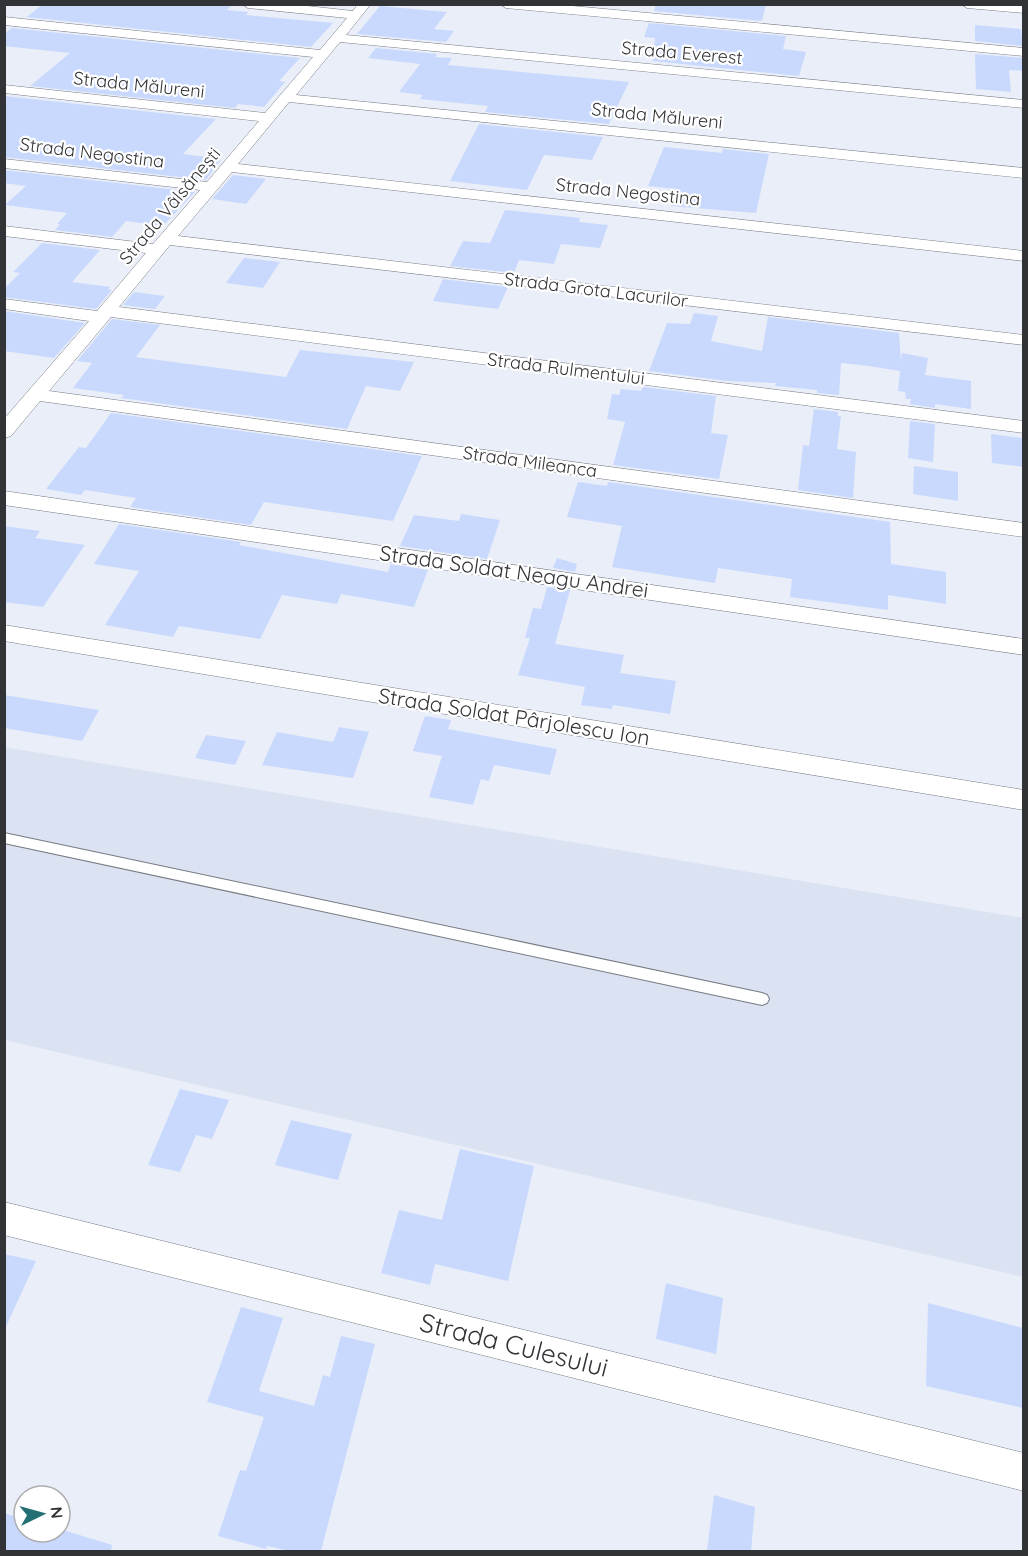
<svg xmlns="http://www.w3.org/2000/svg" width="1028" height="1556" viewBox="0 0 1028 1556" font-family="Quicksand,sans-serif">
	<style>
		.built { fill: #dbe2f2 }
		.building { fill: #c9d9fe }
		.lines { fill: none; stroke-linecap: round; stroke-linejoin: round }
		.service-casing { stroke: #767a82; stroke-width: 2 }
		.minor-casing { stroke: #767a82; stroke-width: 1 }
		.service { fill: #fff; fill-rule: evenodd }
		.minor { fill: #fff; fill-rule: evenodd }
		.labels { text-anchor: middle; stroke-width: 4.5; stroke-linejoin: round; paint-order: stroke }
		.far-street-label { font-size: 18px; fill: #323337; stroke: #fff }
		.street-label { font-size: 21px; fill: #323337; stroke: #fff }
		.near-street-label { font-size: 26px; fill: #323337; stroke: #fff }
	</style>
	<rect width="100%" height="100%" fill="#e9eef8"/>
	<polygon class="built" points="4,747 1023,918 1023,1277 5,1040"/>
	<g class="building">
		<polygon points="43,4 233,4 227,10 248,12 246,15 333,23 311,47 27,17"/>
		<polygon points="656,4 766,4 762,21 654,11"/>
		<polygon points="380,6 447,12 434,29 454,31 446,42 357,34"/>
		<polygon points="649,23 786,36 783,49 806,52 799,76 653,61 655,38 644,37"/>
		<polygon points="975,25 1021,29 1023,46 975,41"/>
		<polygon points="12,28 300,58 279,81 285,82 264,107 238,104 235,108 30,86 70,53 4,46 4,34"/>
		<polygon points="376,48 437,54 435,57 452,58 448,65 629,82 609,124 485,112 488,106 420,99 423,95 399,92 420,64 368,58"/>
		<polygon points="975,54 1023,58 1023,71 1009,70 1011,92 976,89"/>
		<polygon points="4,96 216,119 183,154 221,159 206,180 4,157"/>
		<polygon points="479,124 603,137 592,160 544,155 527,190 450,181"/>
		<polygon points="664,147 722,153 723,149 769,154 756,213 671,206 677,189 648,186"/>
		<polygon points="4,170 195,192 163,226 126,221 112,237 55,230 60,224 57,224 67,213 5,205 26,186 4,183"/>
		<polygon points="233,175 266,179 246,204 212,199"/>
		<polygon points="505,210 580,218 579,222 608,225 600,248 561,244 554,264 519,260 514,273 450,266 463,241 490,243"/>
		<polygon points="42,243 100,250 72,282 110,287 108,289 112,290 96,309 4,297 4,289 20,273 13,272"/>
		<polygon points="244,258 280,262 263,288 226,283"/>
		<polygon points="443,279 508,287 498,309 433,301"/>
		<polygon points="134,292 165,296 155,309 123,305"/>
		<polygon points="4,311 85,323 54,358 4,351"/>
		<polygon points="694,313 718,316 711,341 762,351 768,317 899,333 901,361 902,353 928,358 925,375 971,381 971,409 935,404 935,408 910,404 911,399 906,399 905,392 898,391 900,371 869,366 841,363 839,395 817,393 817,390 775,386 776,383 727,381 649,371 667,323 690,324"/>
		<polygon points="112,319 160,325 136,357 286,377 300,350 414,362 400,391 366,386 347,429 121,398 124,395 73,388 92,363 77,361"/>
		<polygon points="643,387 716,396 711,433 728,435 719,479 613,465 625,422 607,419 612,394 619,395 621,389 641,391"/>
		<polygon points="814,409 838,412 838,416 841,416 837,449 856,452 853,498 798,490 803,445 809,446"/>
		<polygon points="111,413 422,456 393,521 264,502 251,525 130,507 136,498 85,490 81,495 46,489 79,447 86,448"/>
		<polygon points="910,421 935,424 933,462 908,458"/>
		<polygon points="991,434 1022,438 1023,467 992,463"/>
		<polygon points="914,466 958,472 958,501 913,494"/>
		<polygon points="578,482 607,486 608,482 890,522 891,564 946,572 946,604 888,595 888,610 790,597 792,579 718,568 715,583 612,567 622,526 567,517"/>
		<polygon points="461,514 500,520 487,559 400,546 414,515 459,521"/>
		<polygon points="119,524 241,542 239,545 388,572 391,564 428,570 414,607 341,594 337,604 282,595 260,639 179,626 173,637 105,625 139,571 94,564"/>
		<polygon points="4,526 40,531 35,538 85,545 43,607 4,602"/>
		<polygon points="557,558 577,564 575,572 553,568"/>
		<polygon points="547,587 570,590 555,644 624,655 620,673 676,681 670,714 613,705 612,709 581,705 585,687 518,675 530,638 525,638 533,608 541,609"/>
		<polygon points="4,695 99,710 82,741 4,728"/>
		<polygon points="425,716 451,720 448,729 557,749 550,775 494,765 489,781 481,779 473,805 429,797 442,756 413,751"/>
		<polygon points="339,727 369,732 353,778 262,765 277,732 333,742"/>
		<polygon points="206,735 246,741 235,765 195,758"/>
		<polygon points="180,1089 229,1100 212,1139 196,1135 180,1172 148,1165"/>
		<polygon points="291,1120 352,1134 338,1180 275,1165"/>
		<polygon points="460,1149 534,1166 508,1281 435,1264 430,1285 381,1273 399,1210 442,1220"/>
		<polygon points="4,1254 36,1261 4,1331"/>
		<polygon points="666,1283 723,1298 716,1354 656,1339"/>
		<polygon points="928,1303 1023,1328 1023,1408 926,1386"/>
		<polygon points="241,1307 283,1318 259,1391 314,1406 323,1375 330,1377 341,1336 375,1344 321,1551 290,1551 267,1546 266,1549 218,1536 240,1470 246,1471 264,1417 207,1402"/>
		<polygon points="714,1495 755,1507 751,1551 707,1551"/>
		<polygon points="4,1513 24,1519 24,1532 60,1532 60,1529 112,1545 111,1551 4,1551"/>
	</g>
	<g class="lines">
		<g class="service-casing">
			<polygon id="service" points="4,833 762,993 767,995 769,999 767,1003 762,1005 4,843"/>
		</g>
		<g class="minor-casing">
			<g id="minor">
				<polygon points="242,4 289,4 353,11 358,4 371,4 346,35 1024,100 1024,108 340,42 296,95 1024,168 1024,178 289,102 238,164 1024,251 1024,261 232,172 178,236 1024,335 1024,345 170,245 119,307 1024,421 1024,433 111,317 49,391 1024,523 1024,537 40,401 11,436 4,438 4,419 89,321 4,309 4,299 97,311 146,253 4,236 4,226 153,244 200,190 4,168 4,159 207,182 259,121 4,93 4,85 265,113 313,57 4,25 4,17 320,50 347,18 248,8"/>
				<polygon points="500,4 551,4 1024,48 1024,56 506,8"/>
				<polygon points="961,4 1024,5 1024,13 967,8"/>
				<polygon points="4,491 1024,639 1024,655 4,505"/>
				<polygon points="4,625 1024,790 1024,810 4,641"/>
				<polygon points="4,1202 1024,1453 1024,1491 4,1235"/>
			</g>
		</g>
		<use href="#service" class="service"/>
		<use href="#minor" class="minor"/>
	</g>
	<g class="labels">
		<g class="far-street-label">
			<text transform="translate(682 53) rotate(5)" y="6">Strada Everest</text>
			<text transform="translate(139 85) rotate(6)" y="6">Strada Mălureni</text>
			<text transform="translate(657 116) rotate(6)" y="6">Strada Mălureni</text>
			<text transform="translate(92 153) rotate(7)" y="6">Strada Negostina</text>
			<text transform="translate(628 192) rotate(6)" y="6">Strada Negostina</text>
			<text transform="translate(170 206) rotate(-50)" y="6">Strada Vâlsănești</text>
			<text transform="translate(596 290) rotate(7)" y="6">Strada Grota Lacurilor</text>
			<text transform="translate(566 369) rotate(7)" y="6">Strada Rulmentului</text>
			<text transform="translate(530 462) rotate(8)" y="6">Strada Mileanca</text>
		</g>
		<g class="street-label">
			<text transform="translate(514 572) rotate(8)" y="7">Strada Soldat Neagu Andrei</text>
			<text transform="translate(514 717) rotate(9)" y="7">Strada Soldat Pârjolescu Ion</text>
		</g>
		<g class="near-street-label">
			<text transform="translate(514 1345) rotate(14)" y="9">Strada Culesului</text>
		</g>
	</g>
	<rect width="1028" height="1556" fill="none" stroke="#323337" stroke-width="12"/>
	<g transform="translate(42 1514) rotate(85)"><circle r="28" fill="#ffffff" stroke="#adadaf" stroke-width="1.5"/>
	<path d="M0-4.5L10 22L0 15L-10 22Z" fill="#246f74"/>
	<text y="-9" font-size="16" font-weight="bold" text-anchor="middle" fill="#323337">N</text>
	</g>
</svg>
